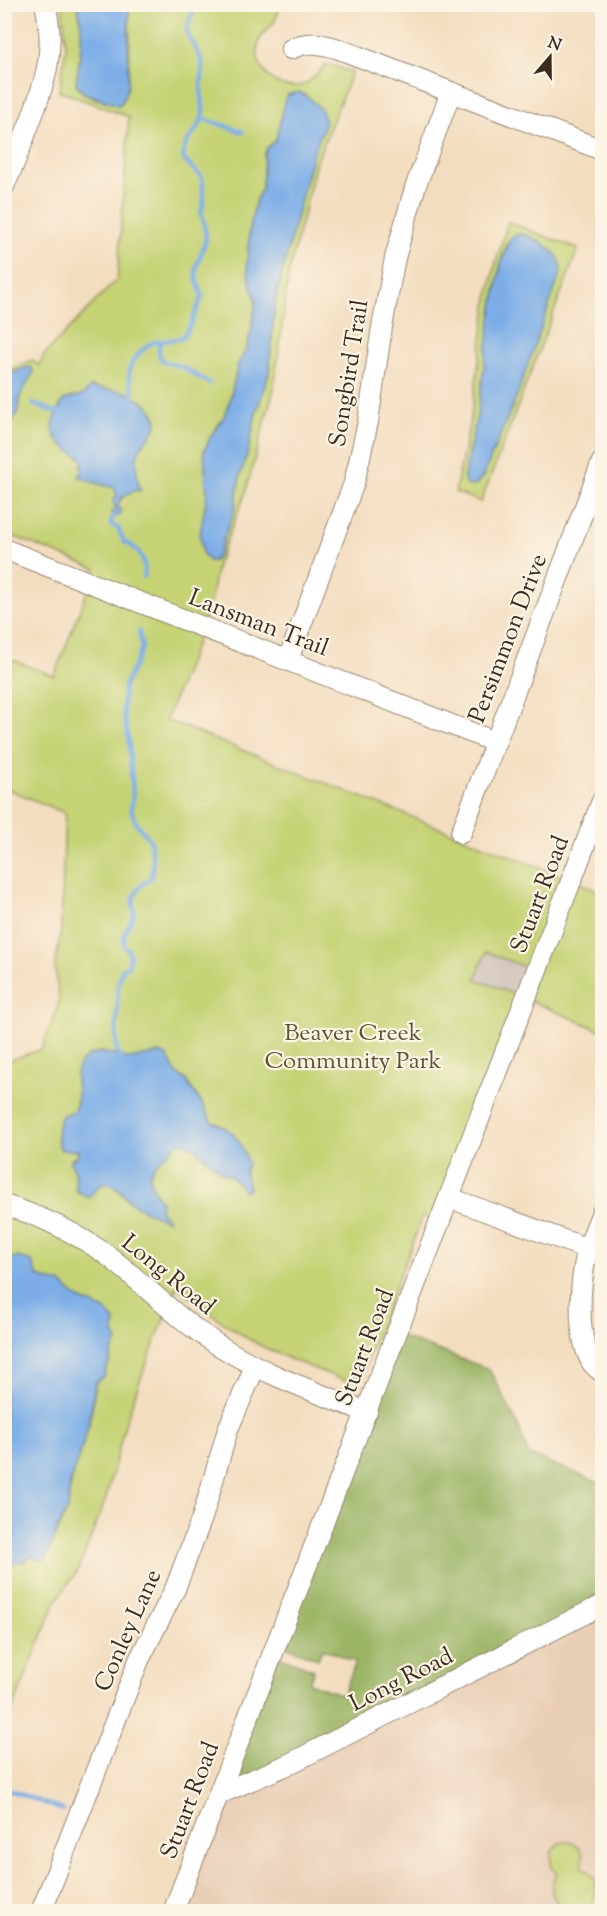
<svg xmlns="http://www.w3.org/2000/svg" width="607" height="1916" viewBox="0 0 607 1916" font-family="'Sorts Mill Goudy',serif">
	<style>
		.built { fill: #e9ceb6 }
		.industrial { fill: #cec1b9 }
		.green { fill: #c5d374; stroke: #807e49; stroke-width: 1.5; fill-rule: evenodd }
		.forest { fill: #9cb566; stroke: #6c7042; stroke-width: 1.5 }
		.water { fill: #7bade7; stroke: #5b6c82; stroke-width: 1.5 }
		.lines { fill: none; stroke-linecap: round; stroke-linejoin: round }
		.stream { stroke: #7bade7; stroke-width: 4.5 }
		.minor-casing { stroke: #97846e; stroke-width: 22 }
		.minor { stroke: #fff; stroke-width: 20 }
		.labels { text-anchor: middle; stroke-width: 4.5; stroke-linejoin: round; paint-order: stroke }
		.street-label { font-size: 24px; fill: #3b2a1e; stroke: #fcf5e5 }
		.park-label { font-size: 24px; fill: #5e5434; stroke: #fcf5e5 }
	</style>
	<rect width="100%" height="100%" fill="#fcf5e5"/>
	<filter id="ink" filterUnits="userSpaceOnUse"><feTurbulence type="fractalNoise" baseFrequency=".0167" numOctaves="2"/><feDisplacementMap in="SourceGraphic" scale="12" xChannelSelector="R" yChannelSelector="G"/><feConvolveMatrix kernelMatrix="1 2 1 2 8 2 1 2 1" color-interpolation-filters="sRGB"/></filter>
	<filter id="wash" filterUnits="userSpaceOnUse"><feTurbulence type="fractalNoise" baseFrequency=".008" numOctaves="4" result="noise"/><feDisplacementMap in="SourceGraphic" scale="24" xChannelSelector="R" yChannelSelector="G"/><feGaussianBlur stdDeviation="1.35" result="paint"/><feColorMatrix in="noise" values="0 0 0 0 0 0 0 0 0 0 0 0 0 0 0 0 0 1.4 0 .05"/><feComposite in="paint" operator="in"/></filter>
	<g filter="url(#wash)">
		<rect width="100%" height="100%" fill="#f3ddbf"/>
		<polygon class="built" points="602,1605 602,1911 173,1912 219,1794"/>
		<polygon class="industrial" points="485,952 537,971 526,999 475,979"/>
		<g class="green">
			<path d="M 198,4 L 281,5 C 279,10 277,17 274,22 C 268,31 260,34 258,45 C 253,69 278,93 302,85 C 314,81 318,70 328,64 L 352,72 L 316,163 L 307,200 L 289,272 L 274,388 L 245,495 L 217,565 L 209,607 L 196,643 L 166,720 L 602,892 L 602,1031 L 526,999 L 441,1222 L 423,1216 L 362,1373 L 346,1381 L 292,1360 L 259,1345 L 226,1325 L 177,1286 L 139,1383 L 126,1421 L 106,1498 L 79,1569 L 56,1601 L 5,1728 L 5,1571 L 18,1560 L 23,1562 L 32,1556 L 39,1561 L 46,1558 C 52,1542 60,1527 67,1511 C 70,1503 68,1492 71,1483 C 79,1452 95,1416 95,1383 L 104,1376 L 117,1339 L 114,1334 L 115,1321 L 105,1310 L 79,1299 L 60,1283 L 46,1280 L 37,1275 L 32,1262 L 18,1257 L 8,1259 L 4,1257 L 5,1062 L 42,1049 L 58,1006 L 59,1000 L 55,967 L 61,930 L 65,813 L 5,788 L 5,657 L 54,676 L 96,569 L 5,533 L 5,432 L 18,412 L 20,396 L 33,372 L 31,368 L 19,370 L 5,376 L 5,371 L 33,360 L 38,366 L 45,354 L 117,279 L 118,272 L 129,117 L 59,91 L 66,48 L 62,5 L 77,5 C 85,30 80,57 76,84 C 82,97 104,101 118,104 C 134,98 129,23 129,5 ZM 299,92 L 308,97 L 322,110 L 325,124 L 312,156 L 275,301 L 269,373 L 256,413 L 248,451 L 240,476 L 235,508 L 218,555 L 214,561 L 209,561 L 203,554 L 200,535 L 207,495 L 204,451 L 212,434 L 224,417 L 230,400 L 238,364 L 246,350 L 251,332 L 256,301 L 251,286 L 247,265 L 250,225 L 256,200 L 262,188 L 264,156 L 267,148 L 276,140 L 285,99 L 288,95 ZM 90,388 L 126,392 L 148,405 L 157,420 C 156,432 148,436 142,444 C 132,455 134,479 140,490 C 132,490 121,497 118,505 L 121,512 L 119,516 L 114,516 L 112,514 L 116,510 C 114,502 111,502 117,495 L 114,487 C 107,487 85,480 79,476 L 83,471 L 81,465 L 83,462 L 81,458 C 55,441 43,434 63,401 C 75,394 82,400 90,388 ZM 486,952 L 536,971 L 526,999 L 476,979 ZM 101,1052 L 131,1059 L 159,1053 L 167,1056 L 177,1074 L 185,1079 L 204,1107 L 211,1121 C 232,1129 242,1142 247,1164 C 241,1175 248,1179 249,1189 L 245,1191 L 231,1176 L 224,1173 L 193,1147 L 181,1142 C 174,1144 172,1150 167,1154 C 144,1173 146,1177 161,1202 L 160,1210 L 167,1219 C 161,1219 134,1205 129,1201 C 122,1195 115,1180 103,1184 C 98,1186 93,1193 89,1196 L 76,1191 L 75,1170 L 70,1162 L 73,1158 L 77,1158 L 78,1150 L 61,1150 C 55,1139 56,1126 63,1115 L 72,1112 C 87,1098 63,1071 88,1057 C 91,1054 97,1054 101,1052 Z"/>
			<path d="M 508,222 L 578,249 L 481,502 L 455,492 L 471,416 L 488,298 L 496,261 ZM 522,234 L 539,240 L 545,246 L 533,349 L 517,395 L 483,476 L 477,484 L 467,456 C 487,400 485,337 498,279 C 500,267 502,249 510,239 C 513,235 518,234 522,234 Z"/>
			<path d="M 569,1842 C 581,1845 586,1855 582,1867 C 596,1875 601,1888 592,1903 L 602,1908 L 602,1911 L 560,1911 L 563,1908 C 551,1899 548,1886 557,1873 L 551,1865 L 551,1852 L 560,1843 Z"/>
		</g>
		<polygon class="forest" points="396,1335 489,1369 518,1425 528,1454 602,1484 602,1605 219,1794 273,1654 314,1670 309,1683 343,1695 356,1662 322,1648 318,1659 277,1643"/>
		<g class="water">
			<path d="M 77,5 L 129,5 L 128,87 L 121,104 L 117,105 L 84,93 L 76,84 C 80,57 85,30 77,5 Z"/>
			<polygon points="299,92 308,97 322,110 325,124 312,156 275,301 269,373 256,413 248,451 240,476 235,508 218,555 214,561 209,561 203,554 200,535 207,495 204,451 212,434 224,417 230,400 238,364 246,350 251,332 256,301 249,278 247,265 250,225 256,200 262,188 264,157 267,148 276,140 285,99 288,95"/>
			<path d="M 522,234 C 534,236 557,251 560,262 C 561,265 561,269 561,272 L 517,395 L 483,476 L 477,484 L 470,486 L 465,484 L 464,476 L 478,411 L 489,330 L 501,264 L 510,239 L 515,235 Z"/>
			<polygon points="27,367 31,367 33,373 20,396 18,412 5,432 5,376"/>
			<path d="M 90,387 L 126,392 L 148,405 L 157,420 C 155,443 133,439 137,472 C 138,480 137,484 141,491 L 135,490 L 121,498 L 118,505 L 121,512 L 119,516 L 114,516 L 111,513 L 116,510 C 114,502 111,502 117,495 L 114,487 C 107,487 85,480 79,476 L 83,471 L 81,465 L 83,462 L 81,458 C 55,441 43,434 63,401 C 75,394 83,400 90,387 Z"/>
			<path d="M 101,1052 L 131,1059 L 159,1053 L 167,1056 L 177,1074 L 185,1079 L 204,1107 L 211,1121 C 233,1129 242,1141 248,1164 C 241,1175 248,1179 249,1189 L 245,1192 L 231,1176 L 224,1173 L 193,1147 L 181,1142 C 174,1144 172,1150 167,1154 C 144,1173 146,1177 161,1202 L 160,1210 L 168,1220 C 162,1219 139,1208 134,1204 C 125,1198 116,1180 103,1184 C 98,1186 93,1193 89,1197 L 76,1191 L 75,1170 L 70,1162 L 73,1158 L 77,1158 L 78,1150 L 61,1150 C 55,1139 56,1126 63,1115 L 72,1112 C 87,1097 64,1073 87,1057 C 90,1054 97,1054 101,1052 Z"/>
			<polygon points="5,1257 8,1259 18,1257 32,1262 37,1275 46,1280 60,1283 79,1299 105,1310 115,1321 114,1334 117,1339 104,1376 95,1383 92,1407 87,1431 70,1484 68,1509 61,1520 46,1559 39,1561 32,1556 23,1562 18,1561 5,1571 5,1554 8,1549 10,1538 4,1534"/>
		</g>
		<g class="lines">
			<g class="stream">
				<polyline points="202,118 243,132"/>
				<path d="M 160,341 C 155,368 168,360 184,368 C 192,373 200,378 209,383"/>
				<path d="M 133,403 C 135,392 130,385 129,375 C 129,368 132,362 136,357 C 154,335 158,344 182,338 L 190,326 L 200,302 L 202,295 L 197,281 L 196,268 L 206,240 L 204,222 L 201,213 L 204,201 L 202,177 L 184,160 C 180,139 201,132 203,114 C 204,105 201,96 201,86 C 201,79 204,71 202,63 C 194,32 175,42 198,4"/>
				<polyline points="33,404 62,414"/>
				<path d="M 117,513 L 111,521 L 111,525 L 118,528 L 124,542 C 139,547 147,561 144,577"/>
				<path d="M 122,1060 L 117,1052 L 116,1038 L 118,983 L 123,968 L 128,966 C 131,958 131,951 124,946 C 123,927 129,929 134,915 C 135,910 134,910 133,905 C 133,894 141,883 151,878 L 153,862 L 150,840 L 136,823 L 131,809 L 133,795 L 129,743 L 123,711 L 124,686 L 136,663 L 142,647 L 139,632"/>
				<polyline points="4,1788 63,1810"/>
			</g>
		</g>
	</g>
	<g filter="url(#ink)">
		<g class="lines">
			<g class="minor-casing">
				<g id="minor">
					<path d="M 291,49 C 306,40 323,44 339,49 L 602,150"/>
					<path d="M 4,186 C 13,168 20,149 27,130 C 44,86 57,52 45,4"/>
					<polyline points="4,549 495,742"/>
					<polyline points="288,660 354,483 368,422 382,327 395,258 415,188 451,92"/>
					<polyline points="461,833 602,462"/>
					<polyline points="450,1198 588,1249"/>
					<path d="M 4,1205 C 41,1216 76,1233 107,1255 C 140,1280 168,1310 202,1334 C 252,1370 309,1390 367,1412"/>
					<path d="M 602,1212 C 597,1225 591,1239 587,1252 C 580,1281 576,1332 590,1359 C 592,1365 597,1368 602,1372"/>
					<polyline points="219,1794 287,1765 602,1605"/>
					<polyline points="41,1912 139,1660 175,1589 203,1515 228,1429 255,1367"/>
					<polyline points="173,1912 602,801"/>
				</g>
			</g>
			<use href="#minor" class="minor"/>
		</g>
	</g>
	<g class="labels">
		<g class="street-label">
			<text transform="translate(348 373) rotate(-81)" y="8">Songbird Trail</text>
			<text transform="translate(259 622) rotate(21)" y="8">Lansman Trail</text>
			<text transform="translate(507 638) rotate(-69)" y="8">Persimmon Drive</text>
			<text transform="translate(539 894) rotate(-69)" y="8">Stuart Road</text>
			<text transform="translate(169 1274) rotate(39)" y="8">Long Road</text>
			<text transform="translate(364 1347) rotate(-69)" y="8">Stuart Road</text>
			<text transform="translate(127 1630) rotate(-66)" y="8">Conley Lane</text>
			<text transform="translate(401 1679) rotate(-27)" y="8">Long Road</text>
			<text transform="translate(189 1800) rotate(-69)" y="8">Stuart Road</text>
		</g>
		<g class="park-label">
			<text x="353" y="1040">Beaver Creek<tspan x="353" dy="28">Community Park</tspan></text>
		</g>
	</g>
	<rect width="607" height="1916" fill="none" stroke="#fcf5e5" stroke-width="24"/>
	<g transform="translate(550 57) rotate(20)" stroke="#fcf5e5" stroke-width="4.5" paint-order="stroke">
	<path d="M0-4.5L10 22L0 15L-10 22Z" fill="#3b2a1e"/>
	<text y="-9" font-size="16" font-weight="bold" text-anchor="middle" fill="#3b2a1e">N</text>
	</g>
</svg>
